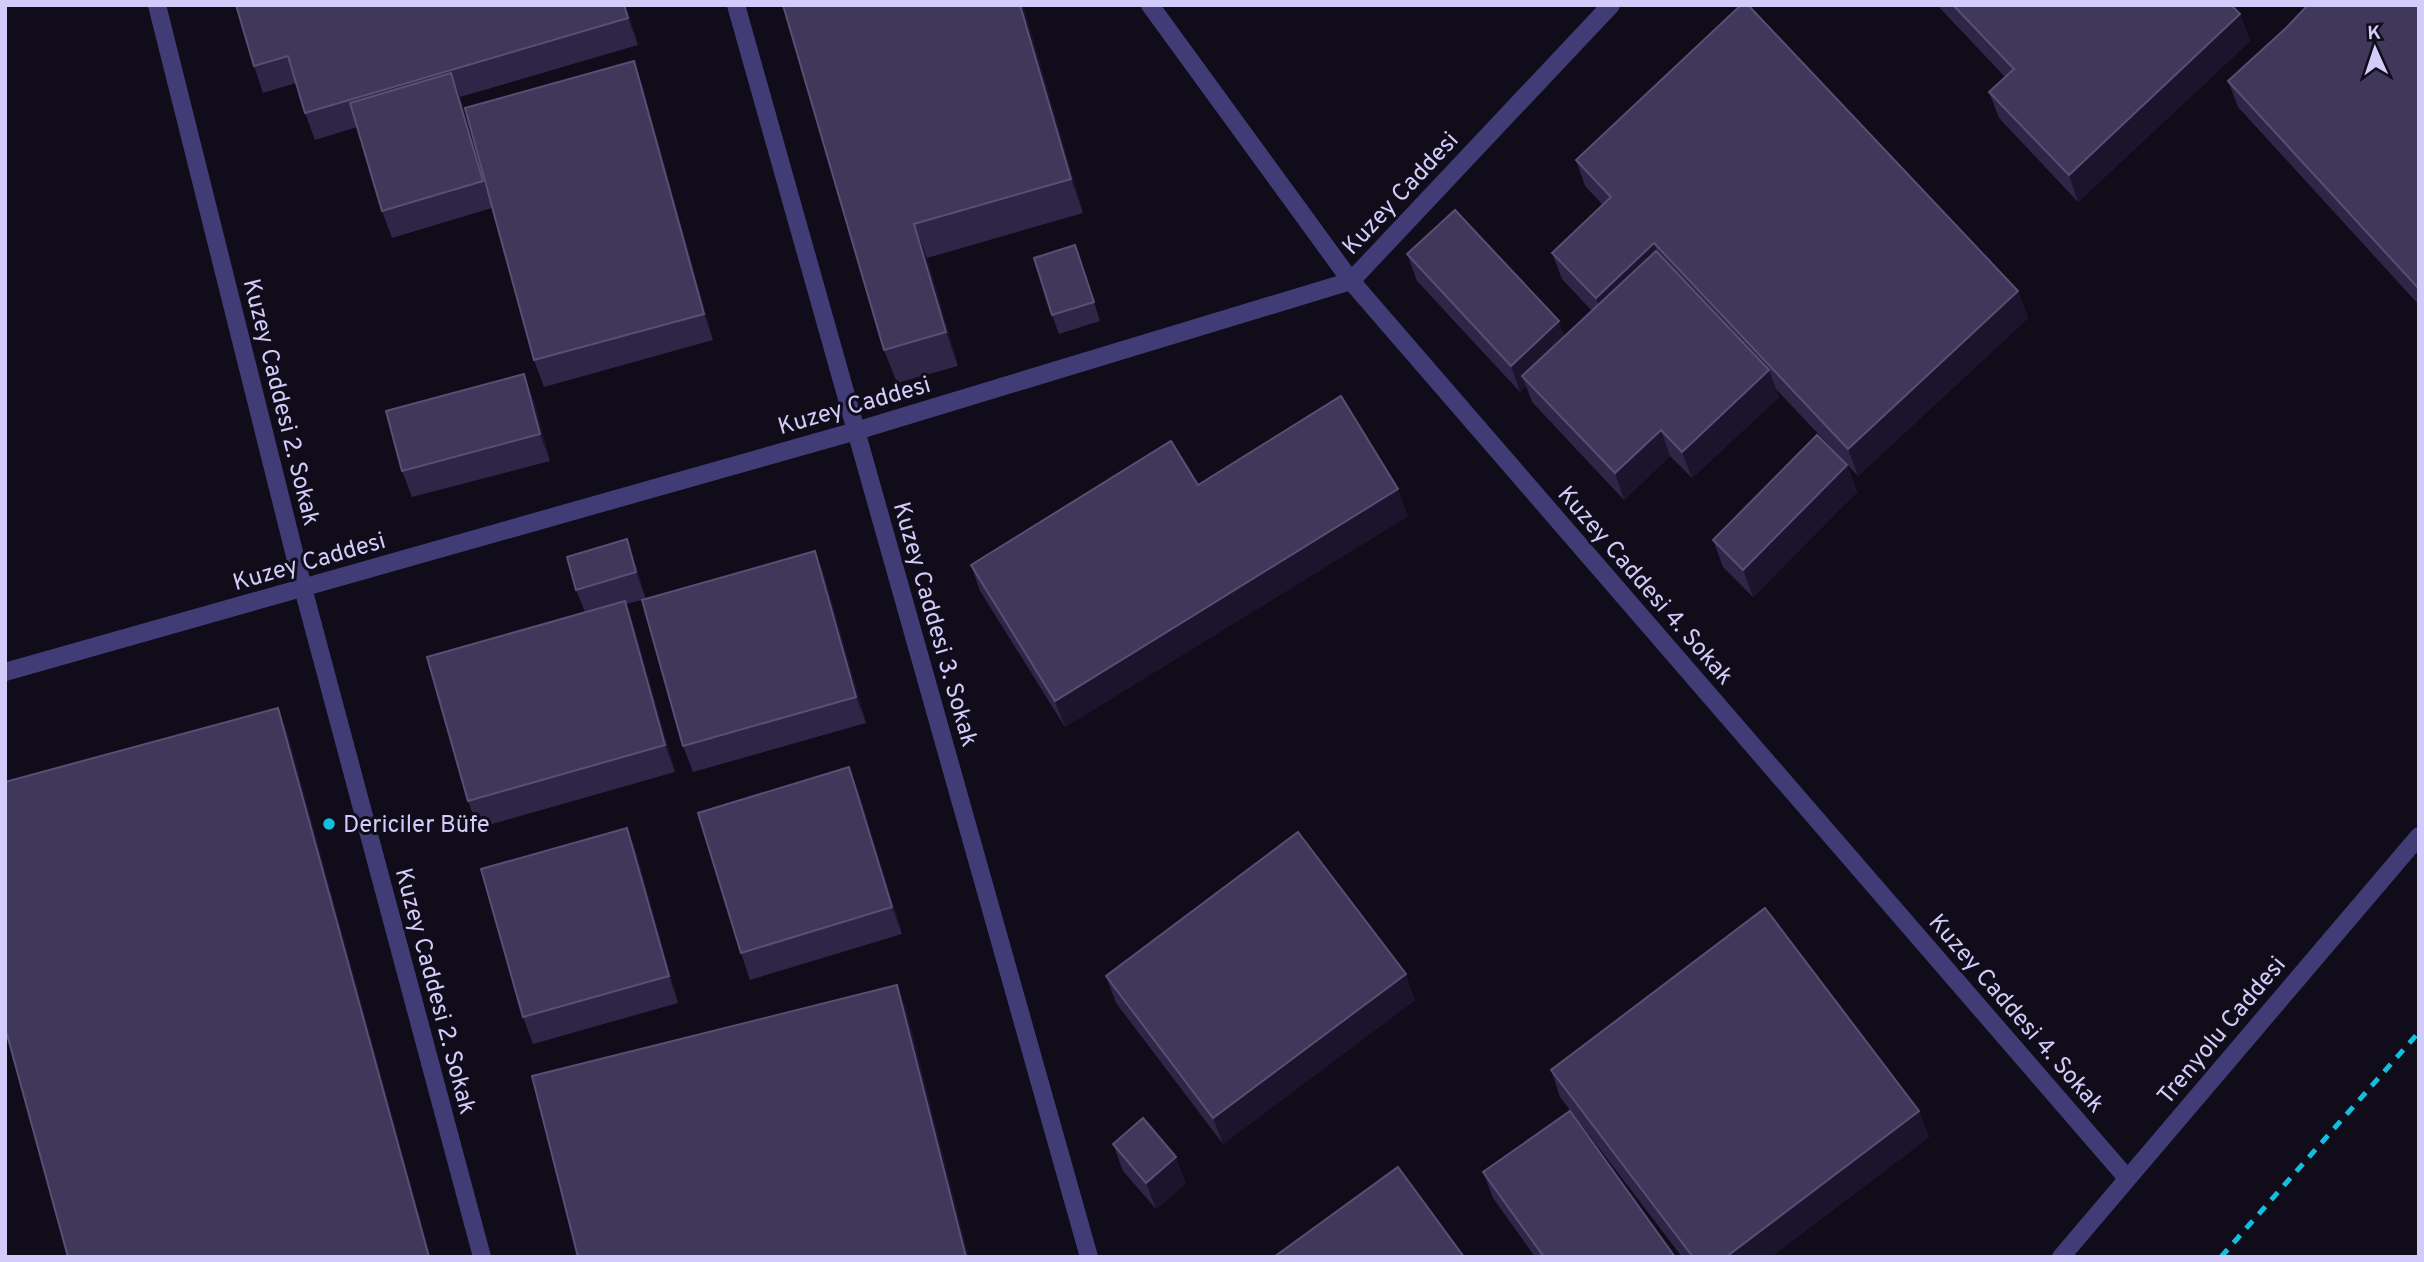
<svg xmlns="http://www.w3.org/2000/svg" width="2424" height="1262" viewBox="0 0 2424 1262" font-family="Overpass,sans-serif">
	<style>
		.lines { fill: none; stroke-linecap: round; stroke-linejoin: round }
		.minor { stroke: #413c75; stroke-width: 18 }
		.tertiary { stroke: #413c75; stroke-width: 18 }
		.rail { stroke: #14bedd; stroke-width: 5; stroke-dasharray: 10 9; stroke-linecap: butt }
		.wall { fill: #2e2647 }
		.shaded-wall { fill: #1b142d }
		.building { fill: #40385b; stroke: #574f74; stroke-width: 2 }
		.poi-dot { fill: #14bedd; stroke: #100c1a; stroke-width: 2.5 }
		.labels { text-anchor: middle; stroke-width: 6; stroke-linejoin: round; paint-order: stroke }
		.street-label { font-size: 24px; fill: #d3cbfa; stroke: #100c1a }
		.poi-label { font-size: 24px; fill: #d3cbfa; stroke: #100c1a; text-anchor: start }
	</style>
	<rect width="100%" height="100%" fill="#100c1a"/>
	<g class="lines">
		<g class="minor">
			<polyline points="157,5 303,588 482,1257"/>
			<polyline points="736,5 1089,1257"/>
			<polyline points="1150,5 1351,281 2127,1178"/>
		</g>
		<g class="tertiary">
			<polyline points="5,672 856,431 1351,281 1611,5"/>
			<polyline points="2061,1257 2419,836"/>
		</g>
		<polyline class="rail" points="2221,1257 2419,1032"/>
	</g>
	<g class="wall">
		<polygon points="236,5 626,5 638,45 460,97 484,178 634,61 643,88 713,340 544,387 534,360 492,208 392,238 382,211 357,127 315,140 305,113 296,83 263,93 254,66"/>
		<polygon points="783,5 1023,5 1083,213 927,258 958,366 897,383 884,350"/>
		<polygon points="1937,5 2231,5 2240,14 2250,41 2078,202 1999,118 1989,92 2005,77"/>
		<polygon points="2419,5 2419,305 2238,107 2228,81 2286,28"/>
		<polygon points="1576,160 2018,291 2028,318 1858,476 1775,388 1779,397 1692,478 1670,456 1624,500 1532,402 1526,386 1520,392 1417,281 1407,254 1564,337 1592,311 1562,279 1552,253 1603,205 1585,186"/>
		<polygon points="1082,264 1100,321 1059,334 1052,315"/>
		<polygon points="534,401 550,461 412,497 402,471"/>
		<polygon points="1847,465 1857,492 1753,597 1723,567 1713,540"/>
		<polygon points="1198,485 1408,516 1065,727 980,591 971,565"/>
		<polygon points="815,551 825,578 866,723 693,772 683,746"/>
		<polygon points="636,566 646,599 626,604 634,627 675,772 478,828 468,801 585,612 576,590"/>
		<polygon points="859,793 902,934 750,980 741,953"/>
		<polygon points="627,828 637,855 678,1003 533,1044 523,1017"/>
		<polygon points="1106,976 1415,1000 1223,1144 1116,1003"/>
		<polygon points="1551,1070 1919,1111 1929,1137 1771,1257 1682,1257 1560,1097"/>
		<polygon points="1113,1144 1186,1183 1156,1209 1123,1171"/>
		<polygon points="1483,1172 1675,1257 1535,1257 1493,1198"/>
	</g>
	<g class="shaded-wall">
		<polygon points="624,5 626,5 638,45 628,18"/>
		<polygon points="1020,5 1023,5 1083,213 1071,179"/>
		<polygon points="2240,14 2250,41 2078,202 2069,175"/>
		<polygon points="634,61 643,88 713,340 704,314"/>
		<polygon points="451,73 461,99 493,208 483,181"/>
		<polygon points="914,224 927,258 958,366 946,332"/>
		<polygon points="1654,243 1664,269 1605,325 1596,298"/>
		<polygon points="2018,291 2028,318 1858,476 1848,449"/>
		<polygon points="1559,321 1568,347 1522,376 1526,386 1520,392 1511,366"/>
		<polygon points="1769,370 1779,397 1692,478 1682,452"/>
		<polygon points="524,374 534,401 550,461 540,434"/>
		<polygon points="1661,430 1670,456 1624,500 1615,473"/>
		<polygon points="1847,465 1857,492 1753,597 1743,570"/>
		<polygon points="1398,489 1408,516 1065,727 1055,701"/>
		<polygon points="627,539 636,566 646,599 636,572"/>
		<polygon points="815,551 825,578 866,723 856,697"/>
		<polygon points="625,601 634,627 675,772 665,745"/>
		<polygon points="278,708 288,734 431,1257 429,1257"/>
		<polygon points="849,767 859,793 902,934 892,907"/>
		<polygon points="627,828 637,855 678,1003 669,976"/>
		<polygon points="1406,974 1415,1000 1223,1144 1213,1118"/>
		<polygon points="897,985 907,1011 969,1257 966,1257"/>
		<polygon points="1919,1111 1929,1137 1771,1257 1726,1257"/>
		<polygon points="1176,1157 1186,1183 1156,1209 1146,1183"/>
	</g>
	<g class="building">
		<polygon points="236,5 624,5 628,18 305,113 288,56 254,66"/>
		<polygon points="783,5 1020,5 1071,179 914,224 946,332 884,350"/>
		<polygon points="1741,5 1748,5 2018,291 1848,449 1654,243 1596,298 1552,253 1611,197 1576,160"/>
		<polygon points="1953,5 2231,5 2240,14 2069,175 1989,92 2014,69"/>
		<polygon points="2308,5 2419,5 2419,289 2228,81 2286,28"/>
		<polygon points="634,61 704,314 534,360 465,108"/>
		<polygon points="451,73 483,181 382,211 350,103"/>
		<polygon points="1455,210 1559,321 1511,366 1407,254"/>
		<polygon points="1075,245 1094,302 1052,315 1034,258"/>
		<polygon points="1656,251 1769,370 1682,452 1661,430 1615,473 1522,376"/>
		<polygon points="524,374 540,434 402,471 386,411"/>
		<polygon points="1341,396 1398,489 1055,701 971,565 1171,441 1198,485"/>
		<polygon points="1817,435 1847,465 1743,570 1713,540"/>
		<polygon points="627,539 636,572 576,590 567,557"/>
		<polygon points="815,551 856,697 683,746 642,600"/>
		<polygon points="625,601 665,745 468,801 427,657"/>
		<polygon points="278,708 429,1257 68,1257 5,1027 5,782"/>
		<polygon points="849,767 892,907 741,953 698,813"/>
		<polygon points="627,828 669,976 523,1017 481,869"/>
		<polygon points="1298,832 1406,974 1213,1118 1106,976"/>
		<polygon points="1765,908 1919,1111 1726,1257 1693,1257 1551,1070"/>
		<polygon points="897,985 966,1257 578,1257 532,1076"/>
		<polygon points="1570,1111 1675,1257 1544,1257 1483,1172"/>
		<polygon points="1143,1118 1176,1157 1146,1183 1113,1144"/>
		<polygon points="1398,1167 1464,1257 1274,1257"/>
	</g>
	<circle class="poi-dot" cx="329" cy="824" r="7"/>
	<g class="labels">
		<g class="street-label">
			<text transform="translate(1400 193) rotate(-47)" y="8">Kuzey Caddesi</text>
			<text transform="translate(282 402) rotate(76)" y="8">Kuzey Caddesi 2. Sokak</text>
			<text transform="translate(854 405) rotate(-16)" y="8">Kuzey Caddesi</text>
			<text transform="translate(309 561) rotate(-16)" y="8">Kuzey Caddesi</text>
			<text transform="translate(1646 585) rotate(49)" y="8">Kuzey Caddesi 4. Sokak</text>
			<text transform="translate(936 624) rotate(74)" y="8">Kuzey Caddesi 3. Sokak</text>
			<text transform="translate(436 991) rotate(75)" y="8">Kuzey Caddesi 2. Sokak</text>
			<text transform="translate(2017 1013) rotate(49)" y="8">Kuzey Caddesi 4. Sokak</text>
			<text transform="translate(2221 1030) rotate(-50)" y="8">Trenyolu Caddesi</text>
		</g>
		<g class="poi-label">
			<text x="343" y="832">Dericiler Büfe</text>
		</g>
	</g>
	<rect width="2424" height="1262" fill="none" stroke="#d3cbfa" stroke-width="14"/>
	<g transform="translate(2375 49) rotate(357)" stroke="#100c1a" stroke-width="5" paint-order="stroke">
	<path d="M0-5L12 26L0 18L-12 26Z" fill="#d3cbfa"/>
	<text y="-10" font-size="19" font-weight="bold" text-anchor="middle" fill="#d3cbfa">K</text>
	</g>
</svg>
